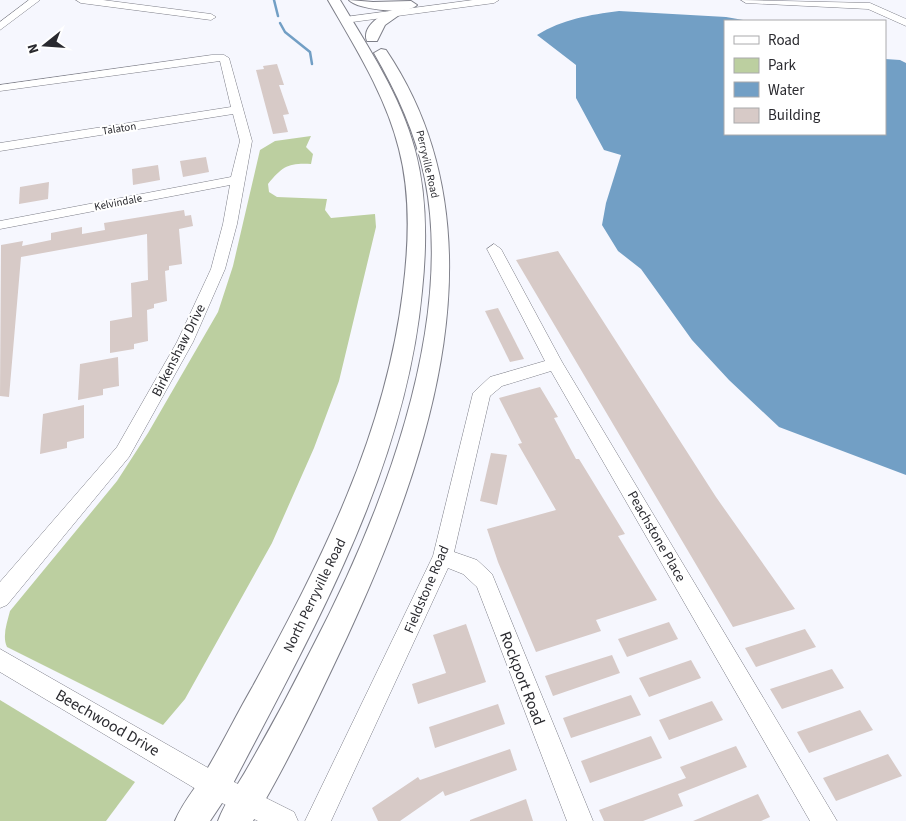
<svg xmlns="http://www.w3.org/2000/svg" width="906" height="821" viewBox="0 0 906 821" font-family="'Source Sans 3',sans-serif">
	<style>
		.green { fill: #bccfa0 }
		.water { fill: #729fc5 }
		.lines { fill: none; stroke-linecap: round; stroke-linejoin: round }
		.stream { stroke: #729fc5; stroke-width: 2.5 }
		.building { fill: #d7cac7 }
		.minor-casing { stroke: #7d7e88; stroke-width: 1 }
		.major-casing { stroke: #7d7e88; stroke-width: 2 }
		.minor { fill: #fff; fill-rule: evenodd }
		.major { fill: #fff; fill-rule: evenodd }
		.labels { text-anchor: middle; stroke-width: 4; stroke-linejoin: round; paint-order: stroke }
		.far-street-label { font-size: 11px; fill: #2a2a2f; stroke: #fff }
		.street-label { font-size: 14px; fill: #2a2a2f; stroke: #fff }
		.near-street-label { font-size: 16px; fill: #2a2a2f; stroke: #fff }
	</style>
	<rect width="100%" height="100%" fill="#f6f7fe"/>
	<g class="green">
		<path d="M 311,136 L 306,147 L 313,154 L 311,164 C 288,163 283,166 268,184 L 269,192 L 277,197 L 327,199 L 325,210 L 331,218 L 375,214 L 376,227 L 339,381 L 314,448 L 272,543 L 185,699 L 163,725 L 7,647 C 2,636 7,623 10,611 L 117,481 L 148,433 L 218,312 L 233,266 L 260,150 L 275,141 Z"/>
		<polygon points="0,700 135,782 106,821 0,821"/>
	</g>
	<path class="water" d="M 619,11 L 726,17 L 749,21 L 725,21 L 725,134 L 885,134 L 885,59 L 900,60 L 906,63 L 906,475 L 779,427 L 729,380 L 692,340 L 641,269 L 618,251 L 602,225 L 606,203 L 621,155 L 604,150 L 576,98 L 576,65 L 537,35 C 563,19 589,15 619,11 Z"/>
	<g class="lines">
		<g class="stream">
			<polyline points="274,0 278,16"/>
			<polyline points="280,23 285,32 310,52 312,64"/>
		</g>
	</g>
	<g class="building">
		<polygon points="277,64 284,85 279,85 289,114 283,115 288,132 273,134 256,70 264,69 263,66"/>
		<polygon points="206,157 209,172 183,177 180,161"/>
		<polygon points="158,165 160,180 133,185 132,169"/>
		<polygon points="49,182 48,199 19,204 20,187"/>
		<polygon points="184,210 185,216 191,215 193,226 179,229 182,264 169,266 169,270 165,271 167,301 154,304 154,308 147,310 148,341 134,344 134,349 110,353 110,321 132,317 131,283 148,280 147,234 21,257 9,397 0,396 1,245 23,241 22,246 51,240 51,233 82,227 82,234 105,230 104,223"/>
		<polygon points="558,251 716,497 795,609 733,627 516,260"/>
		<polygon points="498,308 524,359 510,362 485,311"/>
		<polygon points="118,357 119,386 103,389 103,395 78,400 80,364"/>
		<polygon points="540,387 558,417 554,418 576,459 579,459 625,534 618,536 657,600 596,620 601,631 536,652 498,562 487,529 556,510 518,444 522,443 499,398"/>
		<polygon points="84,405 84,438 67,442 67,448 40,454 43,414"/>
		<polygon points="491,453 507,455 497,505 480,501"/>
		<polygon points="669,622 678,639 627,657 618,639"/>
		<polygon points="466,624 486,682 418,704 412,684 446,673 433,635"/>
		<polygon points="805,629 816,647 756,667 745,648"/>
		<polygon points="612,655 620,673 553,696 545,676"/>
		<polygon points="691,660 701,678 649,697 639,678"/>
		<polygon points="832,669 844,688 782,709 770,689"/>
		<polygon points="631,695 641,715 571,738 563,718"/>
		<polygon points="712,701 723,720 669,740 659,720"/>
		<polygon points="498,704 505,724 435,748 429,727"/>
		<polygon points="860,710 873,730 809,753 797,732"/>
		<polygon points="651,736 662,758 590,783 581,761"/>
		<polygon points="736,746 747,767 678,794 683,806 643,821 604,821 599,810 686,778 680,767"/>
		<polygon points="510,749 517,770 445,796 443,791 400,821 378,821 372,808 418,777 420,780"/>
		<polygon points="888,754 902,776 836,801 823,778"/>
		<polygon points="758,794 770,817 761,821 693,821"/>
		<polygon points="526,799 533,821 470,821 470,820"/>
	</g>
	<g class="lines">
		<g class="minor-casing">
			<g id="minor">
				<polygon points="29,0 40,0 0,30 0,22"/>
				<polygon points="76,0 103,0 211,14 216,17 211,20 81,3"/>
				<polygon points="473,0 499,0 494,3 345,23 340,20 345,17"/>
				<polygon points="741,0 870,3 906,19 906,26 868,9 746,3"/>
				<polygon points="212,55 224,55 229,58 252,141 237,224 225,269 193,342 129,457 7,605 0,608 0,582 117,447 177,342 211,269 223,224 230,185 0,229 0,221 231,177 240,141 233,114 0,151 0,143 231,107 220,61 0,91 0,85"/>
				<polygon points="494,244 501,249 562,362 837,821 810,821 551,371 502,386 490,396 454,552 477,560 492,574 593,821 567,821 477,587 463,574 448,568 331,821 305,821 433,556 473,393 490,377 545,361 487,249"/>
				<polygon points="0,649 224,777 294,812 298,821 258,821 206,795 0,672"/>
			</g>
		</g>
		<g class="major-casing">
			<g id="major">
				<path d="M 328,0 L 340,0 C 368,47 401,96 415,150 C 427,195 427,244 422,291 C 405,474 309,637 226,797 L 210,821 L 175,821 C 182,804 193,791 203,776 C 221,747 236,715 253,686 C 322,559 385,436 403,291 C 409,244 411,195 399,149 C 386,96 355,47 328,0 Z"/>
				<path d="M 349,0 L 373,2 L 411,1 L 417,5 C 408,15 358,10 349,0 Z"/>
				<path d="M 396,9 L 400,10 L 402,13 L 385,25 L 377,41 L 367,41 C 361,26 384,12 396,9 Z"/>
				<path d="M 381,49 L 386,50 C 508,231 430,457 347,637 C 318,699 288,762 253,821 L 218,821 C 225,802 238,785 248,767 C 270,729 291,690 311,650 C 380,518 455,330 425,179 C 416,134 397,93 374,53 Z"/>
			</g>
		</g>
		<use href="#minor" class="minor"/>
		<use href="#major" class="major"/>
	</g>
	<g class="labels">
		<g class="far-street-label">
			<text transform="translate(119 128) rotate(-9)" y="4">Talaton</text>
			<text transform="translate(428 164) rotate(77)" y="4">Perryville Road</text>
			<text transform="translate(118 202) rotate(-11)" y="4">Kelvindale</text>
		</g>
		<g class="street-label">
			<text transform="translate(178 350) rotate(-63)" y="5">Birkenshaw Drive</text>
			<text transform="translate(657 536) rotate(60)" y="5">Peachstone Place</text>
			<text transform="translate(426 589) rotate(-67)" y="5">Fieldstone Road</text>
			<text transform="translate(314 595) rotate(-64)" y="5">North Perryville Road</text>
		</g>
		<g class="near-street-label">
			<text transform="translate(523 678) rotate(69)" y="6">Rockport Road</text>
			<text transform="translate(108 722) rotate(30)" y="6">Beechwood Drive</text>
		</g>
	</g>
	<rect x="724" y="20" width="162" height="115" fill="#ffffff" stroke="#aaaaac"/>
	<rect x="734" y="36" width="25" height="8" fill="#ffffff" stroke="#aaaaac"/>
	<text x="768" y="45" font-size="15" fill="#2a2a2f">Road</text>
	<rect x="734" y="58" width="25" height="15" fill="#bccfa0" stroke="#aaaaac"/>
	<text x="768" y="70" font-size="15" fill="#2a2a2f">Park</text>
	<rect x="734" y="82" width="25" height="15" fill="#729fc5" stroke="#aaaaac"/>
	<text x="768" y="95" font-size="15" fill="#2a2a2f">Water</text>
	<rect x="734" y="108" width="25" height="15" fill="#d7cac7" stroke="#aaaaac"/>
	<text x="768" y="120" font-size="15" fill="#2a2a2f">Building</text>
	<g transform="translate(45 45) rotate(253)" stroke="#ffffff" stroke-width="4" paint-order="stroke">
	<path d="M0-4L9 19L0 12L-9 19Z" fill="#2a2a2f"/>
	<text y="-8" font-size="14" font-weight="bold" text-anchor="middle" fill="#2a2a2f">N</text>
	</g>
</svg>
